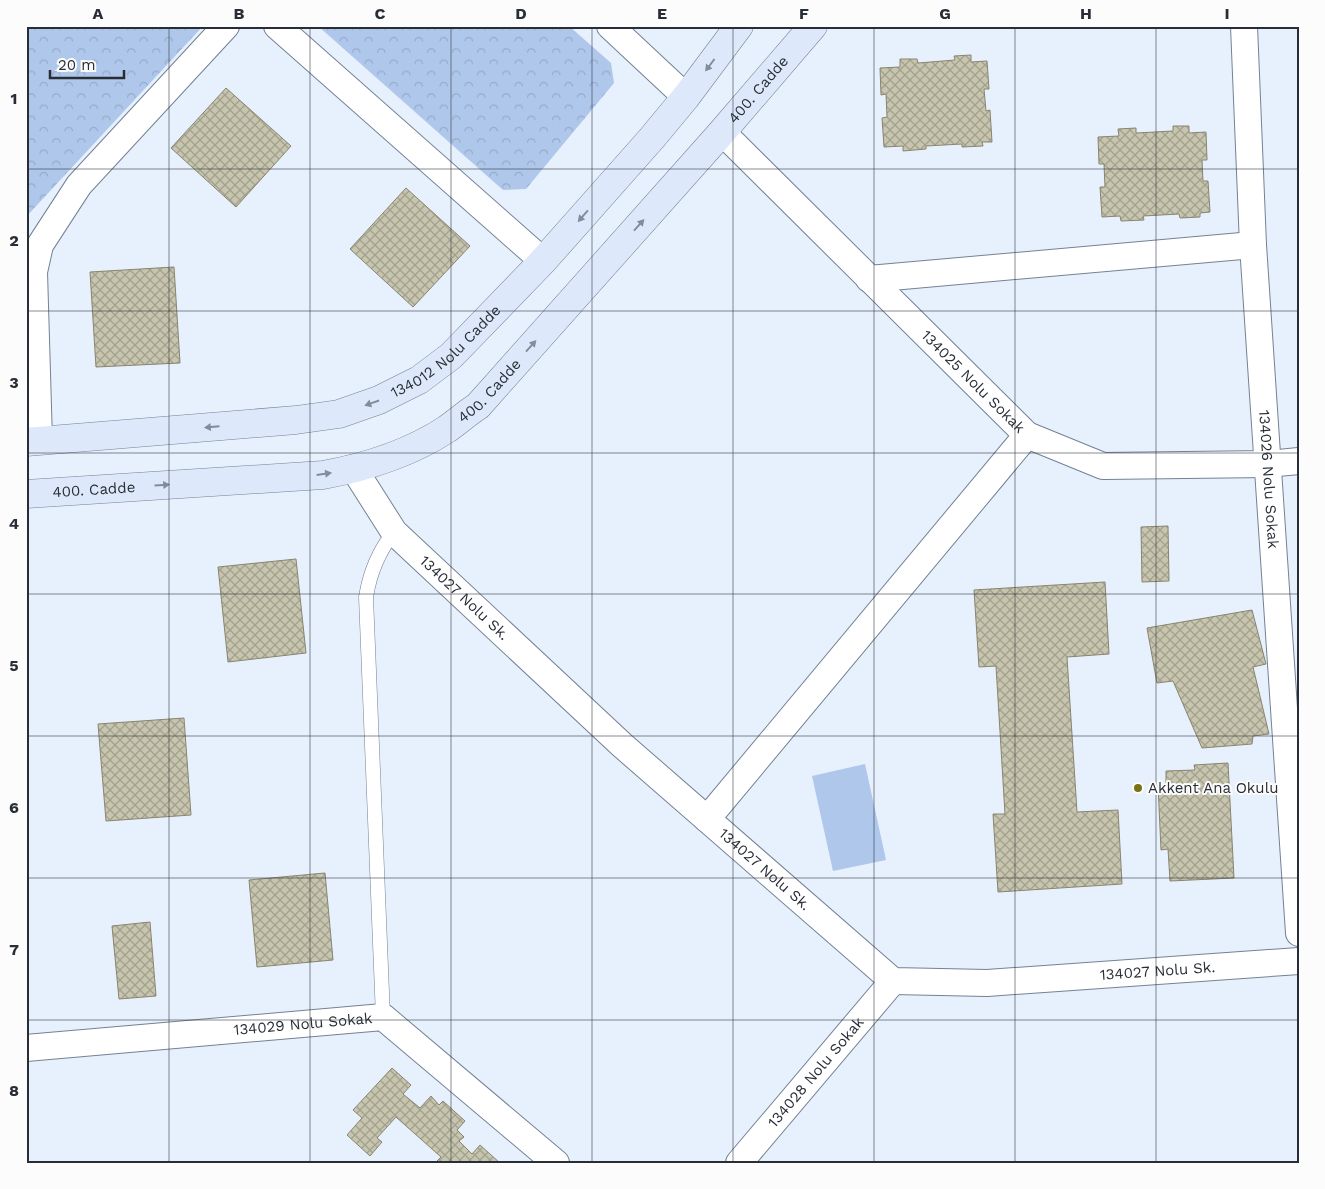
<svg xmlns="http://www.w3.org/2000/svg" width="1325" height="1189" viewBox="0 0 1325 1189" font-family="'Work Sans',sans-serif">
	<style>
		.grass { fill: #aec7ea }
		.park { fill: url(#park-crowns) }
		.building { fill: url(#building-cross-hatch); stroke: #88856f }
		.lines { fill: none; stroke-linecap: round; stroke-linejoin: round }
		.lane-casing { stroke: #748294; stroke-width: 15 }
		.street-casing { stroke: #748294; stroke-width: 28 }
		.secondary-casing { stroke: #748294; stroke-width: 29 }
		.lane { stroke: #fff; stroke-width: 14 }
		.street { stroke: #fff; stroke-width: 26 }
		.secondary { stroke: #dde9fa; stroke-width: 28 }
		.oneway { fill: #838c98 }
		.grid { fill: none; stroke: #292e36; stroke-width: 1; stroke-opacity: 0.55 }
		.poi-dot { fill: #7b7111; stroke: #fcfcfc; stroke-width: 2 }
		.labels { text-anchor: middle; stroke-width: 4; stroke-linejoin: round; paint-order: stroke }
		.street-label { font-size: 15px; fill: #292e36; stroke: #fcfcfc }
		.poi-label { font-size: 15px; fill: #292e36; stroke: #fcfcfc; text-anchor: start }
		.neatline { fill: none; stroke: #292e36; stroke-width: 2 }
		.grid-label { font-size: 16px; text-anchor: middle; font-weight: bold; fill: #292e36 }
	</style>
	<defs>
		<pattern id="park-crowns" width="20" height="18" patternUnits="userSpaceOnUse" patternTransform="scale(1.25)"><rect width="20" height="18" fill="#aec7ea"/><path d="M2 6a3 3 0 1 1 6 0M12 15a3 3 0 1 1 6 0" fill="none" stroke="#96abc9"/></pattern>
		<pattern id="building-cross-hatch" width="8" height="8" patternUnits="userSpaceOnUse" patternTransform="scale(1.25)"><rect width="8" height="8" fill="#c7c5ad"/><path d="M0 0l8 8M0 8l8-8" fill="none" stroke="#a2a08e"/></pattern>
	</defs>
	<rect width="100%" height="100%" fill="#e7f0fd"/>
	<polygon class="grass" points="865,764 886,860 833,871 812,776"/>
	<g class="park">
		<polygon points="26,26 203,26 26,217"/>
		<polygon points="318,26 569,26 611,63 614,83 526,189 503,190"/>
	</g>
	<g class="building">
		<polygon points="971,55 971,62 987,61 989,89 984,89 986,111 990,110 992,142 982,142 983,146 962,147 962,144 926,146 926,149 903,151 903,146 884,147 882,118 887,117 886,94 881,95 880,68 900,67 900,59 917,59 918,63 955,60 954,56"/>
		<polygon points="226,88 291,146 236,207 171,148"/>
		<polygon points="1173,126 1189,126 1189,133 1206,132 1207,160 1202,160 1203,181 1208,181 1210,212 1200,213 1200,217 1180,218 1179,214 1143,216 1144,220 1121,221 1120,216 1102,217 1100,187 1105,187 1104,164 1099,164 1098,137 1119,136 1118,129 1136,128 1136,133 1173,131"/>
		<polygon points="406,188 470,246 413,307 350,249"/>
		<polygon points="174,267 180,363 96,367 90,272"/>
		<polygon points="1168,526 1169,581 1142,582 1141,527"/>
		<polygon points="296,559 306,653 228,662 218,567"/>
		<polygon points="1105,582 1109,654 1067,657 1077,812 1118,810 1122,884 998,892 993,814 1005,814 996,666 979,667 974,590"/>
		<polygon points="1252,610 1266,664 1253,667 1269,734 1253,736 1252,744 1202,748 1173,681 1157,683 1147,628"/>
		<polygon points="184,718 191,815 106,821 98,724"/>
		<polygon points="1228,763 1234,878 1170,881 1168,849 1161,850 1158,785 1166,784 1166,771 1195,770 1194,765"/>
		<polygon points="325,873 333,960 257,967 249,880"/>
		<polygon points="150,922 156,996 119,999 112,926"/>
		<polygon points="392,1068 411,1085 403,1094 420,1108 431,1096 439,1105 443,1101 465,1121 457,1130 464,1137 459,1141 472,1154 480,1145 500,1163 435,1163 441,1157 396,1117 377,1138 382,1142 370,1156 347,1135 362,1118 353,1110"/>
	</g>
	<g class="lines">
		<g class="lane-casing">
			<path id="lane" d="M 383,1017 L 366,597 C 370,572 378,552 394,532"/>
		</g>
		<g class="street-casing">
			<g id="street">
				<polyline points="277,26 543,261"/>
				<polyline points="610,26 686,97"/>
				<path id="s1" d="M 1244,26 L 1253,245 L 1299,933"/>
				<path id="s2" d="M 722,132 L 1027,435 L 1103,466 L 1268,464 L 1299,461"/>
				<polyline points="869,279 1253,245"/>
				<polyline points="39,441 34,272 40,245 79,185 226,26"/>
				<path id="s3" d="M 354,469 L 394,532 L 622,745 L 893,981 L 987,983 L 1299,961"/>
				<polyline points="707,819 1027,435"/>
				<path id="s4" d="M 26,1048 L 383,1017 L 556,1163"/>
				<path id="s5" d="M 739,1163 L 893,981"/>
			</g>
		</g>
		<g class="secondary-casing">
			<g id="secondary">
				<path id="s6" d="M 26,442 L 296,420 L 339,414 L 379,400 L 419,380 L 451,356 L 543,261 L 652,138 L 686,97 L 739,26"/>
				<path id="s7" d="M 26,494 L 323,475 C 367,467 409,454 447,429 C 457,422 467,413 478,406 L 722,132 L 813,26"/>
			</g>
		</g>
		<use href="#lane" class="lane"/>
		<use href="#street" class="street"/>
		<use href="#secondary" class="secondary"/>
	</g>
	<defs><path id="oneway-solid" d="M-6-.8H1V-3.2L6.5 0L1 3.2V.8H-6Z" transform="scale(1.25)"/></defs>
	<g class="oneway">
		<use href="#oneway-solid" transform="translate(710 65) rotate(127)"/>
		<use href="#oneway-solid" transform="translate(583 216) rotate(131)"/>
		<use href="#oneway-solid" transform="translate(639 225) rotate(-48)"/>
		<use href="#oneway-solid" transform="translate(531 346) rotate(-48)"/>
		<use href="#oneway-solid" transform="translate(372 403) rotate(161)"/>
		<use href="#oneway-solid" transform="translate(212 427) rotate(175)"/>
		<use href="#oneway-solid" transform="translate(324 474) rotate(-8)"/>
		<use href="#oneway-solid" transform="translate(162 485) rotate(-4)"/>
	</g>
	<path class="grid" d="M 169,26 L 169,1163M 310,26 L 310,1163M 451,26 L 451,1163M 592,26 L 592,1163M 733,26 L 733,1163M 874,26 L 874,1163M 1015,26 L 1015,1163M 1156,26 L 1156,1163M 26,169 L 1299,169M 26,311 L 1299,311M 26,453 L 1299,453M 26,594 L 1299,594M 26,736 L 1299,736M 26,878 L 1299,878M 26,1020 L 1299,1020"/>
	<circle class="poi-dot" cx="1138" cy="788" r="5"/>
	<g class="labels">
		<g class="street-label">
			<text dy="5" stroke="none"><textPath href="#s7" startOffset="892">400. Cadde</textPath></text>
			<text dy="5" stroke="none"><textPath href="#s6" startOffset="440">134012 Nolu Cadde</textPath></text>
			<text dy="5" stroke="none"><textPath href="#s2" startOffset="354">134025 Nolu Sokak</textPath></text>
			<text dy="5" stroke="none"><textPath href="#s7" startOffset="488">400. Cadde</textPath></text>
			<text dy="5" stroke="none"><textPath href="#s1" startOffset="454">134026 Nolu Sokak</textPath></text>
			<text dy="5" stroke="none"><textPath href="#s7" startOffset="68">400. Cadde</textPath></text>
			<text dy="5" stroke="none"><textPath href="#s3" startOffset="171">134027 Nolu Sk.</textPath></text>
			<text dy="5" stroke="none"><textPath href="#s3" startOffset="576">134027 Nolu Sk.</textPath></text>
			<text dy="5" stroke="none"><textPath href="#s3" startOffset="1011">134027 Nolu Sk.</textPath></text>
			<text dy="5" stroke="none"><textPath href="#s4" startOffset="278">134029 Nolu Sokak</textPath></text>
			<text dy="5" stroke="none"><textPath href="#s5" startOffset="119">134028 Nolu Sokak</textPath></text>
		</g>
		<g class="poi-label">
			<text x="1148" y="793">Akkent Ana Okulu</text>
		</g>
	</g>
	<rect width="1325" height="1189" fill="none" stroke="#fcfcfc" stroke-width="55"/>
	<path d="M50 70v8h74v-8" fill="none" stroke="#292e36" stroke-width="2.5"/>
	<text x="58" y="70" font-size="15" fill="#292e36" stroke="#fcfcfc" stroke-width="4" paint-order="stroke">20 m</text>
	<rect x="28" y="28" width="1270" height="1134" class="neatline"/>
	<g class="grid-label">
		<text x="98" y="19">A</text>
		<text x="239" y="19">B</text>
		<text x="380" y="19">C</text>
		<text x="521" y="19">D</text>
		<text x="662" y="19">E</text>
		<text x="804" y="19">F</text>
		<text x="945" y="19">G</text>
		<text x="1086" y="19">H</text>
		<text x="1227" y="19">I</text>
		<text x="14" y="104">1</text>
		<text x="14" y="246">2</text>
		<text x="14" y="388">3</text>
		<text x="14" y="529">4</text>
		<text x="14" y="671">5</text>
		<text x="14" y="813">6</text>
		<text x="14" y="955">7</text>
		<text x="14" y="1096">8</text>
	</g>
</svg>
